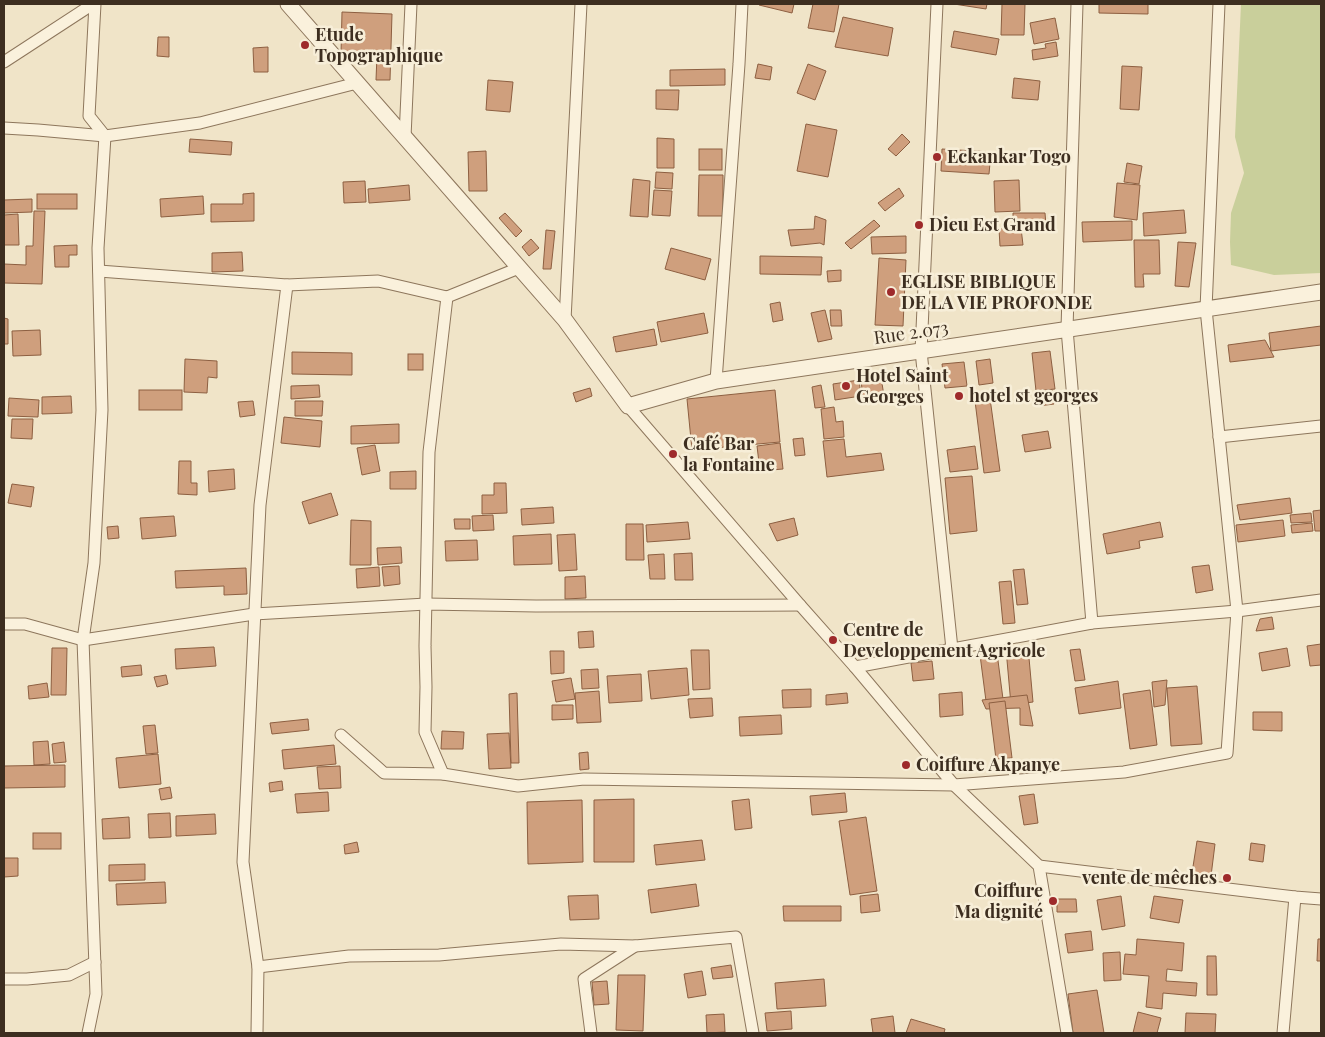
<svg xmlns="http://www.w3.org/2000/svg" width="1325" height="1037" viewBox="0 0 1325 1037" font-family="'Playfair Display',serif">
	<style>
		.green { fill: #c9cf9b }
		.building { fill: #cf9f7d; stroke: #8d5f41 }
		.lines { fill: none; stroke-linecap: round; stroke-linejoin: round }
		.minor-casing { stroke: #8d765c; stroke-width: 13 }
		.tertiary-casing { stroke: #8d765c; stroke-width: 17 }
		.minor { stroke: #faf1dc; stroke-width: 11 }
		.tertiary { stroke: #faf1dc; stroke-width: 15 }
		.poi-dot { fill: #9e2a2b; stroke: #f7eed8; stroke-width: 2 }
		.labels { text-anchor: middle; stroke-width: 5; stroke-linejoin: round; paint-order: stroke }
		.poi-label { font-size: 18px; font-weight: bold; fill: #3d2e20; stroke: #f7eed8; text-anchor: start }
		.street-label { font-size: 18px; fill: #3d2e20; stroke: #f7eed8 }
	</style>
	<rect width="100%" height="100%" fill="#f0e4c8"/>
	<polygon class="green" points="1241,4 1321,4 1321,273 1274,275 1231,265 1230,242 1231,213 1244,173 1235,137"/>
	<g class="building">
		<polygon points="759,4 794,4 792,13 759,5"/>
		<polygon points="813,4 839,4 834,32 808,28"/>
		<polygon points="954,4 987,4 986,9"/>
		<polygon points="1002,4 1025,4 1024,35 1001,35"/>
		<polygon points="1099,4 1148,4 1148,14 1099,13"/>
		<polygon points="342,12 392,14 390,80 376,80 377,55 341,54"/>
		<polygon points="843,17 893,28 888,56 835,47"/>
		<polygon points="1055,18 1059,39 1034,44 1030,23"/>
		<polygon points="954,31 999,39 996,55 951,47"/>
		<polygon points="158,37 169,37 169,57 157,56"/>
		<polygon points="1056,42 1058,56 1033,60 1032,50 1046,48 1045,44"/>
		<polygon points="268,47 268,72 254,72 253,48"/>
		<polygon points="758,64 772,67 770,80 755,78"/>
		<polygon points="808,64 826,71 815,100 797,93"/>
		<polygon points="1122,66 1142,67 1139,110 1120,109"/>
		<polygon points="725,69 725,85 670,86 670,70"/>
		<polygon points="1014,78 1040,81 1038,100 1012,98"/>
		<polygon points="488,80 513,82 510,112 486,110"/>
		<polygon points="656,90 679,90 678,110 656,109"/>
		<polygon points="806,124 837,130 828,177 797,171"/>
		<polygon points="902,134 910,142 896,156 888,149"/>
		<polygon points="657,138 674,139 674,168 657,168"/>
		<polygon points="190,139 232,142 231,155 189,152"/>
		<rect x="699" y="149" width="23" height="21"/>
		<polygon points="942,149 991,152 989,174 941,171"/>
		<polygon points="486,151 487,191 469,191 468,152"/>
		<polygon points="1127,163 1142,166 1139,184 1124,182"/>
		<polygon points="656,172 673,173 672,189 655,188"/>
		<polygon points="699,175 723,175 723,216 698,216"/>
		<polygon points="633,179 650,181 648,217 630,216"/>
		<polygon points="1019,180 1020,211 995,212 994,181"/>
		<polygon points="365,181 366,202 344,203 343,182"/>
		<polygon points="1117,183 1140,185 1137,220 1114,217"/>
		<polygon points="409,185 410,200 369,203 368,189"/>
		<polygon points="899,188 904,196 885,211 878,203"/>
		<polygon points="654,190 672,191 670,216 652,215"/>
		<polygon points="254,193 254,221 211,222 211,204 243,204 243,194"/>
		<rect x="37" y="194" width="40" height="15"/>
		<polygon points="203,196 204,214 161,217 160,199"/>
		<polygon points="32,199 32,212 4,213 4,200"/>
		<polygon points="1184,210 1186,233 1144,236 1143,213"/>
		<polygon points="34,211 45,211 42,284 4,283 4,264 26,265 26,246 33,246"/>
		<polygon points="505,213 522,231 516,237 499,218"/>
		<polygon points="1013,213 1045,213 1046,225 1013,225"/>
		<polygon points="18,214 19,245 4,245 4,215"/>
		<polygon points="815,216 826,220 824,245 820,243 791,246 788,230 814,229"/>
		<polygon points="874,220 880,226 851,249 845,243"/>
		<polygon points="1132,221 1132,240 1083,242 1082,222"/>
		<polygon points="1021,228 1023,245 1000,246 999,229"/>
		<polygon points="546,230 555,231 551,269 543,269"/>
		<polygon points="906,236 906,253 872,254 871,237"/>
		<polygon points="531,239 539,248 529,256 522,247"/>
		<polygon points="1134,240 1159,240 1160,274 1143,274 1144,287 1135,287"/>
		<polygon points="1178,242 1196,243 1189,287 1175,286"/>
		<polygon points="77,245 77,255 69,255 69,267 55,267 54,246"/>
		<polygon points="671,248 711,259 705,280 665,269"/>
		<polygon points="242,252 243,271 212,272 212,253"/>
		<polygon points="760,256 822,257 821,275 760,274"/>
		<polygon points="879,258 906,260 903,326 875,325"/>
		<polygon points="841,270 841,281 828,282 827,271"/>
		<polygon points="780,302 783,320 773,322 770,304"/>
		<polygon points="825,310 832,339 818,342 811,313"/>
		<polygon points="830,310 841,310 842,326 831,326"/>
		<polygon points="704,313 708,333 661,342 657,322"/>
		<polygon points="4,318 8,319 8,344 4,344"/>
		<polygon points="1321,326 1321,345 1271,351 1269,333"/>
		<polygon points="654,329 657,345 616,352 613,337"/>
		<polygon points="40,330 41,355 13,356 12,331"/>
		<polygon points="1265,340 1274,357 1230,362 1228,345"/>
		<polygon points="1050,351 1055,389 1036,391 1032,353"/>
		<polygon points="292,352 352,353 352,375 292,374"/>
		<rect x="408" y="354" width="15" height="16"/>
		<polygon points="185,359 217,361 217,378 208,377 207,393 184,392"/>
		<polygon points="990,359 993,383 979,385 976,361"/>
		<polygon points="964,362 967,386 945,388 942,364"/>
		<polygon points="881,377 884,396 863,398 861,380"/>
		<polygon points="859,380 861,396 835,400 833,384"/>
		<polygon points="319,385 320,397 291,399 291,386"/>
		<polygon points="821,385 825,407 815,408 812,387"/>
		<polygon points="590,388 592,396 576,402 573,393"/>
		<rect x="139" y="390" width="43" height="20"/>
		<polygon points="775,390 780,442 692,450 687,399"/>
		<polygon points="989,391 1000,471 984,473 974,393"/>
		<polygon points="1053,391 1054,404 1038,406 1037,393"/>
		<polygon points="71,396 72,413 42,414 42,397"/>
		<polygon points="9,398 39,400 38,417 8,416"/>
		<polygon points="253,401 255,415 240,417 238,402"/>
		<polygon points="295,401 323,401 322,416 295,416"/>
		<polygon points="834,407 836,422 843,421 844,437 824,439 821,409"/>
		<polygon points="284,417 322,421 320,447 281,443"/>
		<polygon points="12,419 33,419 32,439 11,438"/>
		<polygon points="399,424 399,443 351,444 351,426"/>
		<polygon points="1048,431 1051,448 1025,452 1022,435"/>
		<polygon points="803,438 805,455 795,456 793,439"/>
		<polygon points="844,439 846,457 881,453 884,470 827,477 823,441"/>
		<polygon points="780,443 783,469 760,471 757,446"/>
		<polygon points="375,445 380,471 362,475 357,448"/>
		<polygon points="975,446 978,469 950,472 947,450"/>
		<polygon points="179,461 191,461 191,483 197,483 197,495 178,494"/>
		<polygon points="234,469 235,489 209,492 208,471"/>
		<polygon points="416,471 416,489 390,489 390,472"/>
		<polygon points="972,476 977,531 950,534 945,478"/>
		<polygon points="494,483 506,483 507,513 482,514 482,495 494,495"/>
		<polygon points="12,484 34,487 31,507 8,503"/>
		<polygon points="331,493 338,515 309,524 302,502"/>
		<polygon points="1290,498 1292,513 1240,520 1237,505"/>
		<polygon points="553,507 554,523 522,525 521,509"/>
		<polygon points="1321,510 1321,531 1315,531 1313,511"/>
		<polygon points="1311,513 1312,522 1291,523 1290,515"/>
		<polygon points="493,515 494,530 473,531 472,516"/>
		<polygon points="174,516 176,536 142,539 140,518"/>
		<polygon points="794,518 798,535 777,541 769,524"/>
		<polygon points="454,519 470,519 470,529 455,529"/>
		<polygon points="351,520 371,521 371,565 350,565"/>
		<polygon points="1283,520 1285,536 1238,542 1236,525"/>
		<polygon points="688,522 690,539 647,542 646,525"/>
		<polygon points="1160,522 1163,537 1139,541 1140,548 1107,554 1103,534"/>
		<polygon points="1312,523 1313,531 1292,533 1291,525"/>
		<polygon points="626,524 643,524 644,560 626,560"/>
		<polygon points="118,526 119,538 108,539 107,527"/>
		<polygon points="551,534 552,564 514,565 513,536"/>
		<polygon points="575,534 577,570 559,571 557,535"/>
		<polygon points="477,540 478,560 446,561 445,541"/>
		<polygon points="401,547 402,563 378,565 377,548"/>
		<polygon points="692,553 693,580 675,580 674,554"/>
		<polygon points="664,554 665,579 650,579 648,555"/>
		<polygon points="1209,565 1213,590 1196,593 1192,567"/>
		<polygon points="399,566 400,584 384,586 382,567"/>
		<polygon points="379,567 380,586 357,588 356,569"/>
		<polygon points="246,568 247,594 224,595 224,586 176,588 175,571"/>
		<polygon points="1024,569 1028,604 1017,605 1013,570"/>
		<polygon points="585,576 586,598 565,599 565,577"/>
		<polygon points="1011,581 1015,623 1003,624 999,582"/>
		<polygon points="1272,617 1274,629 1256,631 1260,619"/>
		<polygon points="593,631 594,647 579,648 578,632"/>
		<polygon points="1321,644 1321,665 1310,666 1307,646"/>
		<polygon points="214,647 216,666 176,669 175,649"/>
		<polygon points="1028,647 1033,702 1011,705 1006,649"/>
		<polygon points="52,648 67,648 66,695 51,695"/>
		<polygon points="1287,648 1290,666 1262,671 1259,653"/>
		<polygon points="1080,649 1085,680 1075,681 1070,650"/>
		<polygon points="691,650 709,650 710,689 693,690"/>
		<polygon points="550,651 564,651 564,673 551,674"/>
		<polygon points="997,653 1003,699 986,701 980,655"/>
		<polygon points="932,661 934,679 913,681 911,663"/>
		<polygon points="141,665 142,675 122,677 121,667"/>
		<polygon points="687,668 689,695 651,699 648,671"/>
		<polygon points="598,669 599,688 582,689 581,670"/>
		<polygon points="641,674 642,701 609,703 607,676"/>
		<polygon points="166,675 168,684 157,687 154,677"/>
		<polygon points="571,678 575,699 556,702 552,681"/>
		<polygon points="1167,680 1165,705 1154,707 1152,682"/>
		<polygon points="1118,681 1121,708 1079,714 1075,688"/>
		<polygon points="47,683 49,697 29,699 28,686"/>
		<polygon points="1197,686 1202,744 1171,746 1167,688"/>
		<polygon points="811,689 811,707 783,708 782,690"/>
		<polygon points="1150,690 1157,745 1130,749 1123,694"/>
		<polygon points="599,691 601,722 577,723 575,693"/>
		<polygon points="962,692 963,715 940,717 939,694"/>
		<polygon points="517,693 519,763 511,763 509,694"/>
		<polygon points="847,693 848,703 826,705 826,695"/>
		<polygon points="1027,695 1033,726 1020,725 1020,708 986,709 982,700"/>
		<polygon points="712,698 713,716 690,718 688,699"/>
		<polygon points="1005,701 1012,758 996,759 989,703"/>
		<polygon points="552,705 573,705 573,719 552,720"/>
		<polygon points="1253,712 1282,712 1282,731 1253,730"/>
		<polygon points="781,715 782,734 740,736 739,717"/>
		<polygon points="308,719 309,730 272,734 270,723"/>
		<polygon points="155,725 158,753 146,754 143,726"/>
		<polygon points="442,731 464,732 463,749 441,749"/>
		<polygon points="509,733 511,768 489,769 487,734"/>
		<polygon points="48,741 50,764 34,765 33,742"/>
		<polygon points="64,742 66,762 54,763 52,744"/>
		<polygon points="334,745 336,764 284,769 282,750"/>
		<polygon points="588,752 589,769 580,770 579,753"/>
		<polygon points="158,754 161,784 119,788 116,758"/>
		<polygon points="65,765 65,787 4,788 4,766"/>
		<polygon points="340,766 341,788 319,789 317,767"/>
		<polygon points="282,781 283,790 270,792 269,783"/>
		<polygon points="170,787 172,798 161,800 159,789"/>
		<polygon points="328,792 329,811 297,813 295,794"/>
		<polygon points="845,793 847,812 812,815 810,796"/>
		<polygon points="1034,794 1038,823 1024,825 1019,796"/>
		<polygon points="634,799 634,862 594,862 594,800"/>
		<polygon points="749,799 752,828 735,830 732,801"/>
		<polygon points="582,800 583,862 528,864 527,802"/>
		<polygon points="170,813 171,837 149,838 148,814"/>
		<polygon points="215,814 216,834 176,836 176,816"/>
		<polygon points="129,817 130,838 103,839 102,819"/>
		<polygon points="866,817 877,891 850,895 839,821"/>
		<rect x="33" y="833" width="28" height="16"/>
		<polygon points="702,840 705,860 656,865 654,845"/>
		<polygon points="1197,841 1215,844 1211,876 1192,873"/>
		<polygon points="357,842 359,852 345,854 344,845"/>
		<polygon points="1251,843 1265,845 1263,862 1249,860"/>
		<polygon points="4,858 18,858 18,876 4,877"/>
		<polygon points="145,864 145,880 109,881 109,865"/>
		<polygon points="165,882 166,903 117,905 116,884"/>
		<polygon points="696,884 699,906 651,913 648,890"/>
		<polygon points="878,894 880,911 861,913 860,896"/>
		<polygon points="598,895 599,919 570,920 568,896"/>
		<polygon points="1121,896 1125,926 1102,930 1097,900"/>
		<polygon points="1154,896 1183,900 1179,923 1150,918"/>
		<polygon points="1057,899 1076,899 1077,912 1057,912"/>
		<polygon points="783,906 841,906 841,921 784,921"/>
		<polygon points="1091,931 1093,950 1068,953 1065,934"/>
		<polygon points="1137,939 1184,943 1182,971 1167,969 1166,981 1197,983 1196,996 1163,993 1162,1009 1146,1007 1149,976 1123,974 1125,954 1136,955"/>
		<polygon points="1318,939 1321,939 1321,961 1317,961"/>
		<polygon points="1120,952 1121,980 1104,981 1103,953"/>
		<polygon points="1207,956 1216,956 1217,995 1207,995"/>
		<polygon points="731,965 733,977 713,979 711,968"/>
		<polygon points="702,971 706,995 688,998 684,974"/>
		<polygon points="618,975 645,975 643,1031 616,1030"/>
		<polygon points="824,979 826,1006 777,1009 775,983"/>
		<polygon points="607,981 609,1004 594,1005 592,982"/>
		<polygon points="1097,990 1104,1033 1073,1033 1068,994"/>
		<polygon points="791,1011 792,1029 767,1031 765,1013"/>
		<polygon points="1138,1012 1161,1018 1157,1033 1133,1033"/>
		<polygon points="1186,1013 1216,1014 1215,1033 1185,1033"/>
		<polygon points="724,1014 725,1032 707,1033 706,1015"/>
		<polygon points="893,1016 895,1033 873,1033 871,1019"/>
		<polygon points="911,1019 945,1029 944,1033 906,1033"/>
	</g>
	<g class="lines">
		<g class="minor-casing">
			<g id="minor">
				<polyline points="937,4 921,351 952,649"/>
				<polyline points="1077,4 1067,329 1092,623"/>
				<polyline points="4,62 93,4"/>
				<polyline points="4,128 38,130 105,136 200,123 357,83"/>
				<polyline points="405,137 411,4"/>
				<polyline points="99,271 287,285 378,281 447,297 519,268"/>
				<polyline points="565,320 581,4"/>
				<polyline points="716,381 739,64 742,4"/>
				<polyline points="628,406 800,605 855,667 954,785 1039,866 1067,1033"/>
				<polyline points="1219,437 1321,426"/>
				<polyline points="4,624 25,624 83,640 254,614 426,604 536,606 800,605"/>
				<polyline points="855,667 1092,623 1237,611 1321,600"/>
				<polyline points="341,735 384,773 443,774 518,786 584,779 954,785 1124,772 1227,753 1237,611 1206,309 1219,4"/>
				<polyline points="443,774 425,732 426,687 425,646 429,452 447,297"/>
				<polyline points="1039,866 1295,897 1321,899"/>
				<polyline points="258,967 349,956 439,955 561,944 635,946 736,937 753,1033"/>
				<polyline points="4,979 27,979 69,975 95,962"/>
				<polyline points="88,1033 96,994 83,640 94,563 102,410 98,248 105,136 89,116 95,4"/>
				<polyline points="257,1033 258,967 243,862 260,505 287,285"/>
				<polyline points="591,1033 584,979 635,946"/>
				<polyline points="1283,1033 1295,897"/>
			</g>
		</g>
		<g class="tertiary-casing">
			<polyline id="tertiary" points="288,4 565,320 628,406 716,381 1321,292"/>
		</g>
		<use href="#minor" class="minor"/>
		<use href="#tertiary" class="tertiary"/>
	</g>
	<g class="poi-dot">
		<circle cx="305" cy="45" r="5"/>
		<circle cx="937" cy="157" r="5"/>
		<circle cx="919" cy="225" r="5"/>
		<circle cx="891" cy="292" r="5"/>
		<circle cx="846" cy="386" r="5"/>
		<circle cx="959" cy="396" r="5"/>
		<circle cx="673" cy="454" r="5"/>
		<circle cx="833" cy="640" r="5"/>
		<circle cx="906" cy="765" r="5"/>
		<circle cx="1227" cy="878" r="5"/>
		<circle cx="1053" cy="901" r="5"/>
	</g>
	<g class="labels">
		<g class="poi-label">
			<text x="315" y="41">Etude<tspan x="315" dy="21">Topographique</tspan></text>
			<text x="947" y="163">Eckankar Togo</text>
			<text x="929" y="231">Dieu Est Grand</text>
			<text x="901" y="288">EGLISE BIBLIQUE<tspan x="901" dy="21">DE LA VIE PROFONDE</tspan></text>
			<text x="856" y="382">Hotel Saint<tspan x="856" dy="21">Georges</tspan></text>
			<text x="969" y="402">hotel st georges</text>
			<text x="683" y="450">Café Bar<tspan x="683" dy="21">la Fontaine</tspan></text>
			<text x="843" y="636">Centre de<tspan x="843" dy="21">Developpement Agricole</tspan></text>
			<text x="916" y="771">Coiffure Akpanye</text>
			<text x="1217" y="884" text-anchor="end">vente de mêches</text>
			<text x="1043" y="897" text-anchor="end">Coiffure<tspan x="1043" dy="21">Ma dignité</tspan></text>
		</g>
		<g class="street-label">
			<text transform="translate(911 333) rotate(-8)" y="6">Rue 2.073</text>
		</g>
	</g>
	<rect width="1325" height="1037" fill="none" stroke="#3d2e20" stroke-width="10"/>
</svg>
